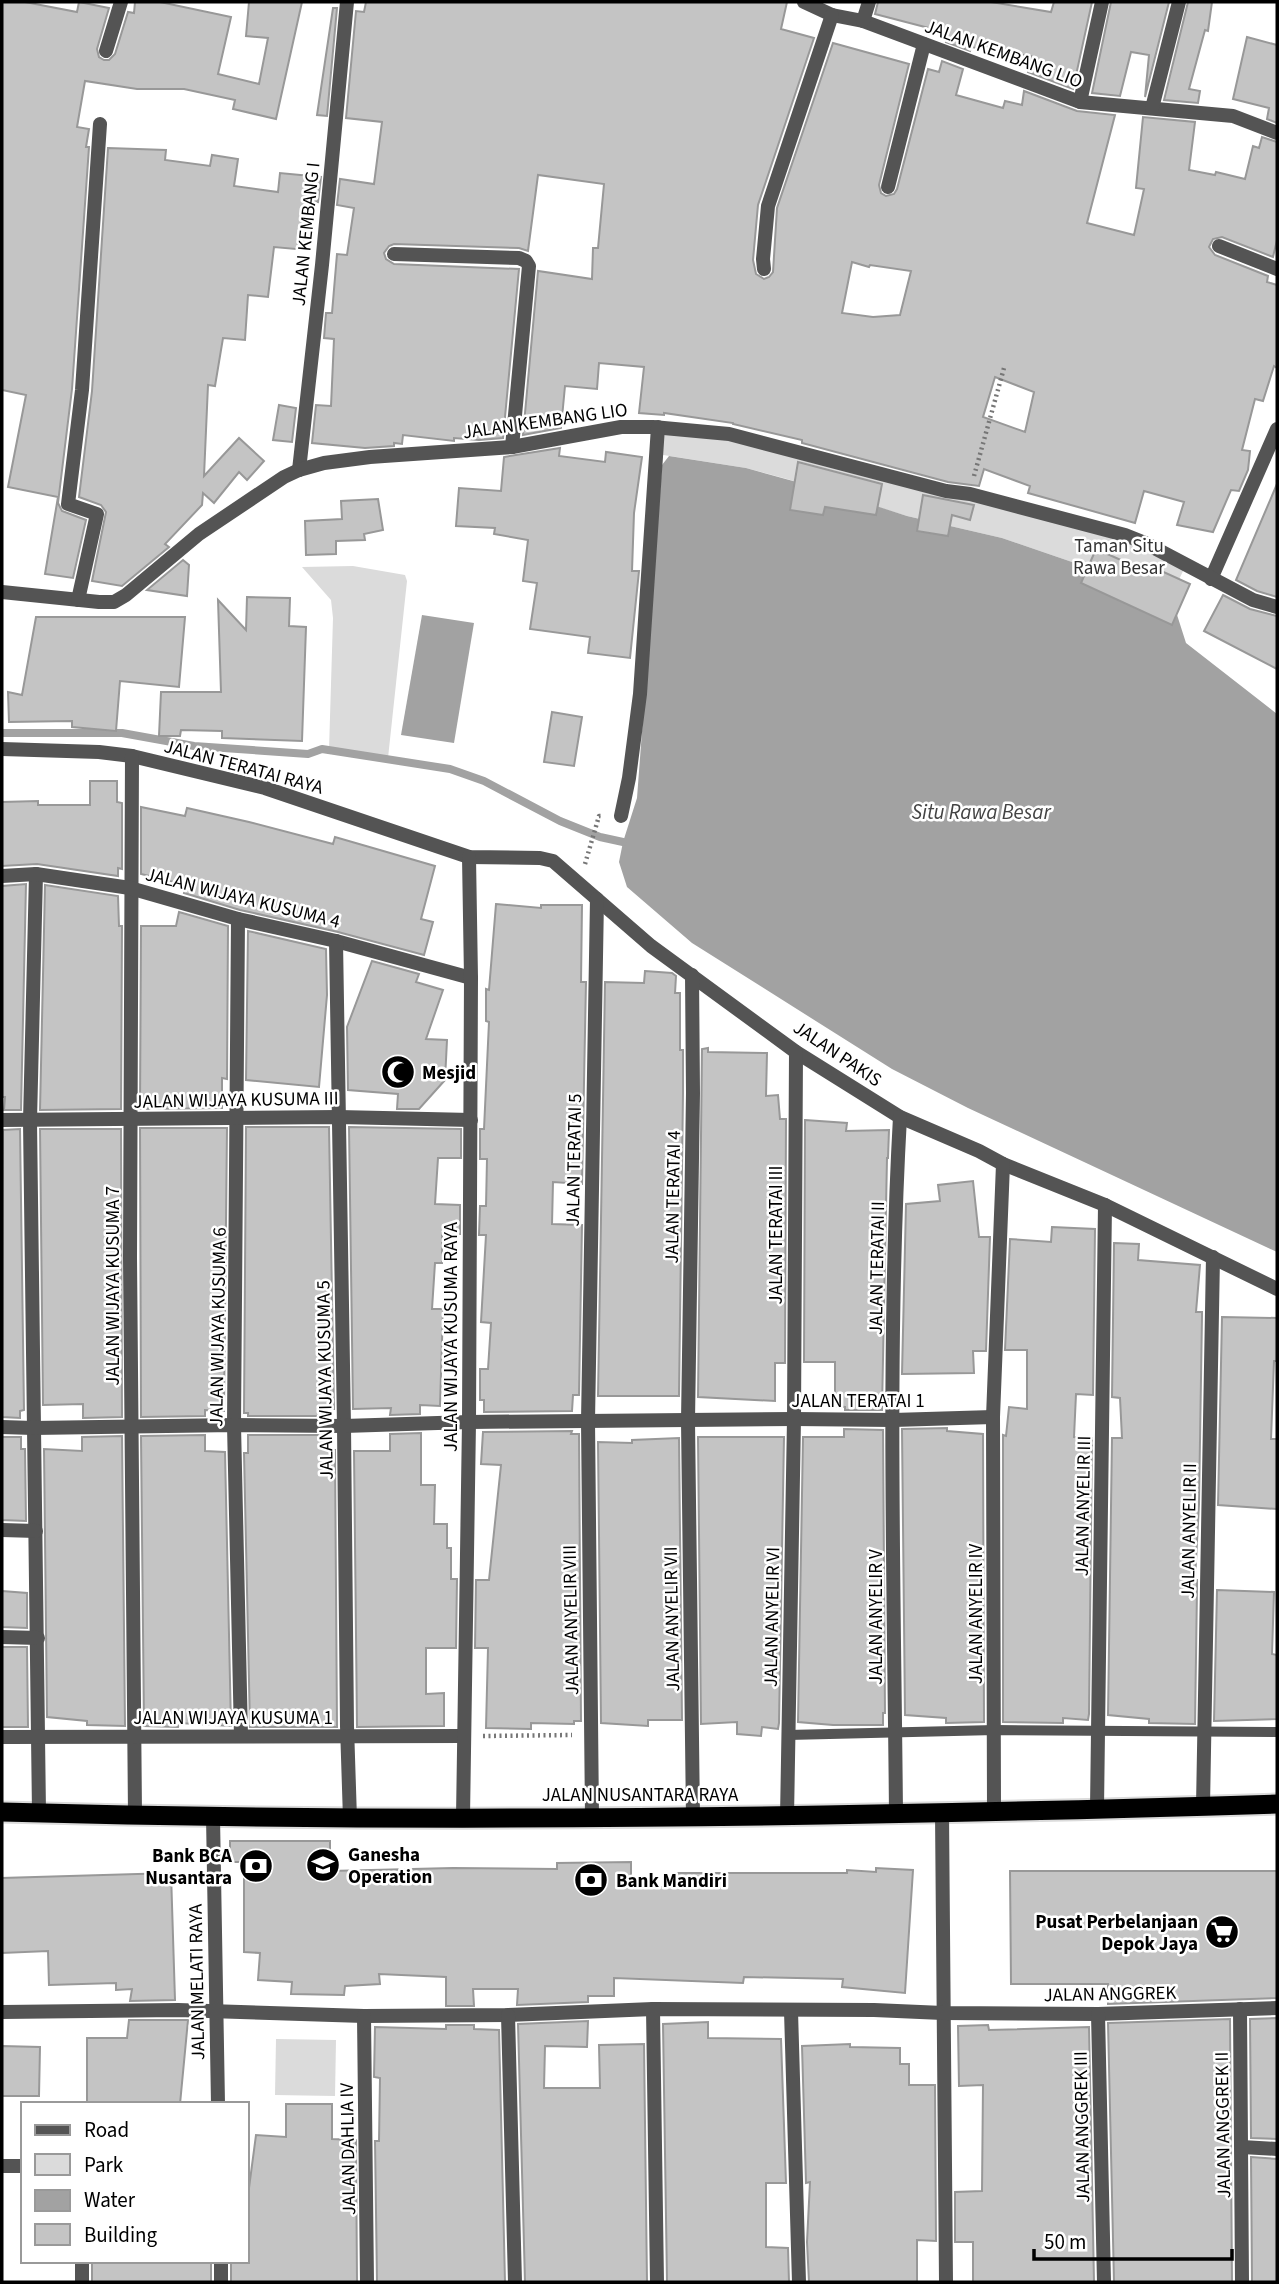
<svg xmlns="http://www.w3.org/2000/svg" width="1279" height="2284" viewBox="0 0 1279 2284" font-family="'Source Sans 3',sans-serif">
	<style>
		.green { fill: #dbdbdb }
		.water { fill: #a2a2a2 }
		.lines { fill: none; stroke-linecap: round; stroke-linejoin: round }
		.stream { stroke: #a2a2a2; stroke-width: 8 }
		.building { fill: #c4c4c4; stroke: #989898; stroke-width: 2; fill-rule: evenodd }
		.trunk-casing { stroke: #dbdbdb; stroke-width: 23 }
		.path { stroke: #767676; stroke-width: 4.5; stroke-dasharray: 2 3.5; stroke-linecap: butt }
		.service { stroke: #545454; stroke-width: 10 }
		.minor { stroke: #545454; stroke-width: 14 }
		.tertiary { stroke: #545454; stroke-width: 14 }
		.trunk { stroke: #000; stroke-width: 19 }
		.labels { text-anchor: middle; stroke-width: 5; stroke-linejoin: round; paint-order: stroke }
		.street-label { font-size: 19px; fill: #000; stroke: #fff }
		.park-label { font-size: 19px; fill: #323232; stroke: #fff }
		.poi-label { font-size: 19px; font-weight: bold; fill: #000; stroke: #fff; text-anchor: start }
		.water-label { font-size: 21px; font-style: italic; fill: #434343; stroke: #fff }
	</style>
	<rect width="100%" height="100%" fill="#fff"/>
	<g class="green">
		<polygon points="658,427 684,429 1113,531 1186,565 1171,596 1002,538 907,516 787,479 746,468 657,454"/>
		<polygon points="353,566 405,575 407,581 388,758 329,750 333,618 331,600 302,567"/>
		<polygon points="276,2039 336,2040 335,2096 275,2095"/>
	</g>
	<g class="water">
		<polygon points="669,456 746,468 833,492 907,516 1002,538 1171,596 1186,643 1277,714 1277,1252 968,1108 892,1069 692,943 627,887 619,862 623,842 637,798 662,465"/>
		<polygon points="422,615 474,623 454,743 401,735"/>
	</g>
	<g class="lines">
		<polyline class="stream" points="2,733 122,733 194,746 308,754 322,749 450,769 484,781 560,821 600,837 623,842"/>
	</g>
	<g class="building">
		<polygon points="2,2 25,2 77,12 79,2 109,8 97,49 99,57 104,60 109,60 115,54 128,12 134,13 135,2 160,2 231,17 218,74 259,84 268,38 246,36 249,2 302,2 276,119 233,109 235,100 184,89 137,89 85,81 77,127 89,129 86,147 89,147 72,389 58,503 62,511 86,520 73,578 45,574 58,497 8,487 26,395 2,390"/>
		<path d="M 366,2 L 787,2 L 781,29 L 814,38 L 758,205 L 753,260 L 756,274 L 764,279 L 769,277 L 773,272 L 777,208 L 833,43 L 909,64 L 879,185 L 881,193 L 886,196 L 894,194 L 897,189 L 928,69 L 939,72 L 942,61 L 963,69 L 956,95 L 1003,108 L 1005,101 L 1022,105 L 1024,91 L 1077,111 L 1115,115 L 1087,223 L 1134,235 L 1144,189 L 1136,188 L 1143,117 L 1195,122 L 1189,170 L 1215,175 L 1216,172 L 1245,179 L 1253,146 L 1259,148 L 1262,137 L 1277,142 L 1277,240 L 1273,257 L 1222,237 L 1213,239 L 1209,247 L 1215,255 L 1268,276 L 1267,282 L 1277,285 L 1277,368 L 1274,366 L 1263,401 L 1255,399 L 1242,450 L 1250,451 L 1248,470 L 1239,491 L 1231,490 L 1213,532 L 1177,525 L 1184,502 L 1144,491 L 1135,523 L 1028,493 L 1030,486 L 984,469 L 979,486 L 948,482 L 802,443 L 802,440 L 733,424 L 733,423 L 664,413 L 664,415 L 639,413 L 644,367 L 599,363 L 597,389 L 565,386 L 561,428 L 523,435 L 538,271 L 592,279 L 593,248 L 598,248 L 604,184 L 538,175 L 528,251 L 519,248 L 394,244 L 389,246 L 384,253 L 386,259 L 394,264 L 519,269 L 503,438 L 479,440 L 454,438 L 454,441 L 403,435 L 402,444 L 394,443 L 394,446 L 365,448 L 312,443 L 316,405 L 331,406 L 334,339 L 324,338 L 326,313 L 332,313 L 337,254 L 347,255 L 354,208 L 337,205 L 340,179 L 374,184 L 382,122 L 346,118 L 356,11 L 364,12 ZM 852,262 L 869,267 L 870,265 L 911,271 L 900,315 L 873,317 L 842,313 ZM 995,377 L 1034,392 L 1025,432 L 983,417 Z"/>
		<polygon points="878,2 991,2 1051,12 1054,2 1092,2 1073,89 1028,72 1031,56 971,47 970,51 946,42 948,33 875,14"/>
		<polygon points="1111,2 1169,2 1145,97 1149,55 1131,52 1120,96 1092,93"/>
		<polygon points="1188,2 1212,2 1208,31 1205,30 1189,89 1200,91 1198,103 1164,100"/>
		<polygon points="333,8 337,8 327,116 317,115"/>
		<polygon points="1247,37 1277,45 1277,123 1267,119 1269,108 1233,99"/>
		<polygon points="108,148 166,150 165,160 210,166 212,155 238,159 234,186 278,192 280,173 321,177 318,202 311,201 307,250 274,247 268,297 248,295 245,340 223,338 215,386 208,385 204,476 239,438 264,461 247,480 239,472 214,503 203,493 202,505 165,544 169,547 122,586 92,581 106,512 101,505 79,497 92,391"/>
		<polygon points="279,405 296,408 292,442 273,440"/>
		<polygon points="560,448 559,456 605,462 606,452 642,457 634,513 632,571 639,571 630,658 588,653 590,637 530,629 537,583 523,581 528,540 494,534 495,528 456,526 459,488 501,491 504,457"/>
		<polygon points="798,462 882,484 876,515 825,507 823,515 790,510"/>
		<polygon points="1277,484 1277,597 1257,591 1236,580"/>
		<polygon points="923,495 974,505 970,520 952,515 948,536 917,531"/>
		<polygon points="378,499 383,530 364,534 365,540 336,541 336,554 306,555 305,521 342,519 341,501"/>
		<polygon points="1096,549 1141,569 1144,563 1190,584 1172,625 1081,583"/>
		<polygon points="183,560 189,565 187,596 147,590"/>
		<polygon points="1223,595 1250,609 1277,616 1277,669 1204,631"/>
		<polygon points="247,597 290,598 289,626 306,627 302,741 222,738 222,731 181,730 180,736 159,736 161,692 221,692 218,600 246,630"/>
		<polygon points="36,617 185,617 179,687 120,681 116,731 72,727 72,721 9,722 8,692 22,695"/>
		<polygon points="552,712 582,717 574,766 544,762"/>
		<polygon points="90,781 117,781 117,802 122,803 122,869 118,868 118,876 37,864 2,866 2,802 38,801 38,805 90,805"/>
		<polygon points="141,807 185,816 187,808 249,822 333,844 335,837 435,866 421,919 433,922 424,955 338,932 240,910 184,893 186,885 141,874"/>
		<polygon points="26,884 21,1110 4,1110 5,1097 2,1097 2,886"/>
		<polygon points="45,885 118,896 119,926 122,926 121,1109 40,1110"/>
		<polygon points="496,904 541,908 541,905 582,905 581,982 586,982 582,1184 553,1182 552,1224 582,1225 579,1395 573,1395 572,1411 484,1412 484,1400 480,1400 480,1369 488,1369 491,1323 481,1322 486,1235 479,1235 480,1206 486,1206 487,1159 480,1159 480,1129 484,1129 489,1022 486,1021 486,989 489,990"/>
		<polygon points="179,912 228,926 227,1079 222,1078 222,1108 140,1109 141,926 176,926"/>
		<polygon points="248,931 326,949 327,995 319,1087 246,1080"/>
		<polygon points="372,961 419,974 416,982 443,990 426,1039 447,1040 445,1080 419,1109 397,1109 398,1094 348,1090 347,1027"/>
		<polygon points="645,971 672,973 676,976 675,993 680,993 680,1050 683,1050 683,1093 679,1396 598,1396 605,982 644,983"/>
		<polygon points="708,1048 708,1052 767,1053 766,1096 778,1095 780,1119 786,1119 785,1363 775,1363 775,1401 698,1397 702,1049"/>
		<polygon points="805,1120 847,1123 846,1131 889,1130 888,1158 887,1158 882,1410 845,1410 845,1407 835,1406 835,1362 804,1362"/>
		<polygon points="246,1127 329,1127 334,1409 324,1409 325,1416 248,1416 248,1413 244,1413"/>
		<polygon points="349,1127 461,1129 461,1158 438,1158 435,1204 460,1205 460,1234 442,1233 442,1263 435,1263 432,1309 443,1309 440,1406 420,1405 420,1414 390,1415 391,1408 353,1409"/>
		<polygon points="140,1128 227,1128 224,1411 205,1410 205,1416 141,1417"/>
		<polygon points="20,1129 24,1410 20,1411 20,1418 2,1417 3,1130"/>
		<polygon points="40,1129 121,1129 122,1417 83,1418 83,1404 43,1405"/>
		<polygon points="973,1181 979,1237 990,1237 986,1351 973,1351 974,1373 902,1374 906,1204 940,1201 938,1185"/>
		<polygon points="1052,1227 1095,1229 1093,1395 1076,1394 1074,1437 1092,1438 1089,1714 1088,1720 1063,1718 1063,1723 1003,1722 1003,1435 1006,1436 1009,1407 1027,1409 1027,1350 1005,1350 1010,1239 1051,1242"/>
		<polygon points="1114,1243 1139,1244 1138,1260 1200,1265 1196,1312 1202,1312 1202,1316 1199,1504 1195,1580 1197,1580 1197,1589 1195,1724 1149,1723 1149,1719 1108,1715 1112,1438 1122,1438 1120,1398 1112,1397"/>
		<polygon points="1222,1317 1277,1318 1277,1361 1274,1361 1271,1439 1277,1439 1277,1509 1218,1505"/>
		<polygon points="947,1428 947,1431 983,1434 984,1722 946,1723 946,1718 905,1715 902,1429"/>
		<polygon points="844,1429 883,1430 885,1713 883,1713 883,1725 833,1725 798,1722 803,1437 844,1437"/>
		<polygon points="572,1431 571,1434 579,1434 581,1721 574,1721 574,1724 531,1723 531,1729 486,1728 488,1648 475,1648 476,1580 489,1580 501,1465 481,1464 483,1432"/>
		<polygon points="421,1433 421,1485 435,1485 434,1524 447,1524 447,1548 451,1548 451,1579 457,1579 456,1648 426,1648 426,1694 444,1693 444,1726 357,1727 354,1451 390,1451 390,1434"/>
		<polygon points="205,1435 205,1451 225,1452 231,1726 179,1723 178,1727 144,1726 141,1436"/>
		<polygon points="248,1435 327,1435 328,1450 335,1450 337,1727 250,1727 244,1453 248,1453"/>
		<polygon points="122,1436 125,1726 87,1725 87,1721 47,1717 44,1449 82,1451 82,1437"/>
		<polygon points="2,1437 21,1437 21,1449 25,1449 26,1521 2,1520"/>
		<polygon points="698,1437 784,1437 779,1723 778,1729 762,1727 761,1736 737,1734 737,1722 701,1724"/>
		<polygon points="679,1438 682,1720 648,1720 648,1726 601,1723 598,1442 632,1443 632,1440"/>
		<polygon points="1217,1590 1274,1592 1272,1654 1277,1655 1277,1719 1214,1721"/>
		<polygon points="2,1591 27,1593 27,1628 2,1627"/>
		<polygon points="2,1647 27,1647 28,1727 2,1727"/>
		<polygon points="230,1841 330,1841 330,1871 453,1868 557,1869 557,1863 631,1862 631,1887 676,1887 676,1873 847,1873 847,1870 876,1872 876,1868 913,1870 905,1993 842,1987 843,1979 744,1977 743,1983 614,1978 614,1996 588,1996 588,2002 517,2005 518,1989 473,1989 474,2006 446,2006 446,1977 379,1974 380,1984 345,1986 344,1995 291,1994 292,1982 258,1980 260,1953 244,1952 244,1862 230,1862"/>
		<polygon points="1010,1871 1277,1871 1277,1998 1108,2004 1108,1984 1011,1984"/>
		<polygon points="171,1873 175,2000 130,2001 132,1989 116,1990 116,1983 49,1985 48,1951 2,1953 2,1878"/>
		<polygon points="1277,2018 1277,2139 1251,2138 1250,2019"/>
		<polygon points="1230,2019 1232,2282 1114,2282 1108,2023"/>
		<polygon points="129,2020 188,2020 180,2104 87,2102 87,2038 127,2038"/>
		<polygon points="588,2021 587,2047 545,2046 544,2088 600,2088 599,2045 644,2044 647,2282 525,2282 518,2024"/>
		<polygon points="708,2022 708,2038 781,2039 786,2183 766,2183 766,2247 788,2248 789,2282 667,2282 663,2024"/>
		<polygon points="446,2025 474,2025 474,2029 499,2030 505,2282 377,2282 375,2141 379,2141 380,2078 374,2077 375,2027 446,2029"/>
		<polygon points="988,2025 989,2030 1089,2027 1094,2282 973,2282 973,2242 955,2242 955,2192 982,2191 983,2085 959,2086 958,2026"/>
		<polygon points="850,2044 850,2047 900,2048 900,2064 909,2064 909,2085 935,2085 936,2241 917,2240 917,2282 809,2282 807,2242 810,2182 806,2183 802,2046"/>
		<polygon points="2,2046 40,2047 39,2096 2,2096"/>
		<polygon points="286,2104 332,2104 332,2139 356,2140 357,2282 231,2282 231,2261 247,2261 247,2203 256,2135 286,2137"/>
		<polygon points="1251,2157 1277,2159 1277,2282 1252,2282"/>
		<rect x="92" y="2261" width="119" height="21"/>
	</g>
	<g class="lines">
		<g class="trunk-casing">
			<path id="trunk" d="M 2,1812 C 427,1824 852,1817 1277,1804"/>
		</g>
		<g class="path">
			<polyline points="974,476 1004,368"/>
			<polyline points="585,864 599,816 602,816"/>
			<polyline points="483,1736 572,1735"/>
		</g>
		<polyline class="service" points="788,1735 995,1730 1277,1732"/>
		<g class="minor">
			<polyline points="804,2 832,15 863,21 1080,102 1233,116 1277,133"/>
			<polyline points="863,21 869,2"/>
			<polyline points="106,51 121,2"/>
			<polyline points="1080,102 1102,2"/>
			<polyline points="1152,108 1179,2"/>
			<polyline points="888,187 924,44"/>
			<polyline points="1219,246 1277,269"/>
			<polyline points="394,254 519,258 526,261 529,266 512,447"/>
			<polyline points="764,269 763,259 768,206 832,15"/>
			<polyline points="299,470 322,265 347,2"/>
			<polyline points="1211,579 1277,429"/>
			<polyline points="2,592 99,602 114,602 126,595 199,534 284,477 299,470 324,463 370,457 512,447 621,427 653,427 729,434 946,491 970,494 1125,535 1145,543 1253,600 1277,607"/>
			<polyline points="78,600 97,514 68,504 82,390 100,124"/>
			<polyline points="2,749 99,752 132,756 265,788 469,857 540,858 553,861 651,946 796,1052 900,1117 979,1151 1003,1164 1105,1205 1277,1289"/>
			<polyline points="132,756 130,1258 135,1815"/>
			<polyline points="621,816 629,778 640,694 658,427"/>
			<polyline points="36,874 30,1121 39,1813"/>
			<polyline points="2,876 36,874 130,888 238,919 336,941 471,978"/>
			<polyline points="238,919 234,1425 241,1736"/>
			<polyline points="336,941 344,1426 347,1726 350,1819"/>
			<polyline points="692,975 693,1093 688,1421 693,1818"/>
			<polyline points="2,1120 339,1117 471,1120"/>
			<polyline points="2,1427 33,1428 234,1425 344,1426 469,1422 794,1419 893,1420 993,1417"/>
			<polyline points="2,1530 36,1531"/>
			<polyline points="2,1637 38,1638"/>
			<polyline points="2,1737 464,1736"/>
			<polyline points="1203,1806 1213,1257"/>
			<polyline points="1097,1808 1105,1205"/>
			<polyline points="994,1811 993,1417 1003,1164"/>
			<polyline points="942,1813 946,2282"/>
			<path d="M 896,1814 C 894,1583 887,1348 900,1117"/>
			<polyline points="463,1817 469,1422 471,978 469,857"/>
			<polyline points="592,1817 588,1421 597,899"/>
			<polyline points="787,1817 794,1419 796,1052"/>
			<polyline points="653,2009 657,2282"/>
			<polyline points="1240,2009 1242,2282"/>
			<polyline points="791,2011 799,2282"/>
			<polyline points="2,2012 178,2010 364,2016 508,2015 653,2009 874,2010 943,2013 1098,2014 1277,2008"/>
			<polyline points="1098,2014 1104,2282"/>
			<polyline points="508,2015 515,2282"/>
			<polyline points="364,2016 367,2282"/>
			<polyline points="1242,2147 1277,2149"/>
			<polyline points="2,2166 23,2166"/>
			<polyline points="82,2282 82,2261"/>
		</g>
		<g class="tertiary">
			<polyline points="213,1817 218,2104"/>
			<polyline points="221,2261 221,2282"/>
		</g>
		<use href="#trunk" class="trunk"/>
	</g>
	<defs>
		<g id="mosque-disc" transform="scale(1.75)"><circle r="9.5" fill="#000" stroke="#fff"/><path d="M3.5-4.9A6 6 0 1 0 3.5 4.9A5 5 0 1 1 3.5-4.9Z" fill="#fff"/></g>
		<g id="school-disc" transform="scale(1.75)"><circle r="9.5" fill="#000" stroke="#fff"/><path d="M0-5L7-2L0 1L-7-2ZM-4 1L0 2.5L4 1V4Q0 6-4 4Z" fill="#fff"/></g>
		<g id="bank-disc" transform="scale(1.75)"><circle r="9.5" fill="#000" stroke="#fff"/><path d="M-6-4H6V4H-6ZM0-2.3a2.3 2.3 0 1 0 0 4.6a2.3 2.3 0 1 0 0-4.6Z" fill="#fff"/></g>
		<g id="supermarket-disc" transform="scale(1.75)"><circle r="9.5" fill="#000" stroke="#fff"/><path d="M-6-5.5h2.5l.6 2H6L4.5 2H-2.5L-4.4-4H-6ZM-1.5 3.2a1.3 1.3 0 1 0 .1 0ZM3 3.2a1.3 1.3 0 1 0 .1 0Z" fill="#fff"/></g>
	</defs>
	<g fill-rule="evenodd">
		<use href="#mosque-disc" x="398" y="1072"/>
		<use href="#school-disc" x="323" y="1865"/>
		<use href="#bank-disc" x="256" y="1866"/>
		<use href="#bank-disc" x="591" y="1880"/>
		<use href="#supermarket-disc" x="1222" y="1932"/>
	</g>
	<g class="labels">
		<g class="street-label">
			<text transform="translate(1004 53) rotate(20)" y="7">JALAN KEMBANG LIO</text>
			<text transform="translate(305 234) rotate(-84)" y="7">JALAN KEMBANG I</text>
			<text transform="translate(545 420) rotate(-8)" y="7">JALAN KEMBANG LIO</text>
			<text transform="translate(244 766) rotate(15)" y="7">JALAN TERATAI RAYA</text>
			<text transform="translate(243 897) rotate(14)" y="7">JALAN WIJAYA KUSUMA 4</text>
			<text transform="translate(838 1053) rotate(34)" y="7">JALAN PAKIS</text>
			<text transform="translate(236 1099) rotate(-1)" y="7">JALAN WIJAYA KUSUMA III</text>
			<text transform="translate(573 1160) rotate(-89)" y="7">JALAN TERATAI 5</text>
			<text transform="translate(672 1197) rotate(-89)" y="7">JALAN TERATAI 4</text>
			<text transform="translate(775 1235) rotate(-90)" y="7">JALAN TERATAI III</text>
			<text transform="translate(876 1268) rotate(-89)" y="7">JALAN TERATAI II</text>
			<text transform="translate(112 1286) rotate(-90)" y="7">JALAN WIJAYA KUSUMA 7</text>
			<text transform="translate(217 1327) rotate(-89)" y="7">JALAN WIJAYA KUSUMA 6</text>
			<text transform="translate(450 1337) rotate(-90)" y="7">JALAN WIJAYA KUSUMA RAYA</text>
			<text transform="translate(324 1380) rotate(-91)" y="7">JALAN WIJAYA KUSUMA 5</text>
			<text x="858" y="1407">JALAN TERATAI 1</text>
			<text transform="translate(1082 1506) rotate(-89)" y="7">JALAN ANYELIR III</text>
			<text transform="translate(1188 1531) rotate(-89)" y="7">JALAN ANYELIR II</text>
			<text transform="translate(975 1614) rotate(-90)" y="7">JALAN ANYELIR IV</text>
			<text transform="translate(771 1617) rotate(-89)" y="7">JALAN ANYELIR VI</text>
			<text transform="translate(875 1617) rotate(-90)" y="7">JALAN ANYELIR V</text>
			<text transform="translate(671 1619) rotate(-91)" y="7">JALAN ANYELIR VII</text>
			<text transform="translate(570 1620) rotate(-91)" y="7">JALAN ANYELIR VIII</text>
			<text x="233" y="1724">JALAN WIJAYA KUSUMA 1</text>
			<text x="640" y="1801">JALAN NUSANTARA RAYA</text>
			<text transform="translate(196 1982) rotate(-91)" y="7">JALAN MELATI RAYA</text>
			<text transform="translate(1110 1993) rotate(-1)" y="7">JALAN ANGGREK</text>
			<text transform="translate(1222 2125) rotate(-91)" y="7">JALAN ANGGREK II</text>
			<text transform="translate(1081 2127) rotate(-91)" y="7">JALAN ANGGREK III</text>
			<text transform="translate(347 2149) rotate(-91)" y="7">JALAN DAHLIA IV</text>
		</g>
		<g class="park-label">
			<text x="1119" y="552">Taman Situ<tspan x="1119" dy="22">Rawa Besar</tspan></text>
		</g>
		<g class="poi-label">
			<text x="422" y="1079">Mesjid</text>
			<text x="348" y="1861">Ganesha<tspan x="348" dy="22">Operation</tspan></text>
			<text x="232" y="1862" text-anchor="end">Bank BCA<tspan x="232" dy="22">Nusantara</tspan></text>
			<text x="616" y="1887">Bank Mandiri</text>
			<text x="1198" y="1928" text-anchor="end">Pusat Perbelanjaan<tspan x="1198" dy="22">Depok Jaya</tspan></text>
		</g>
		<g class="water-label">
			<text x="981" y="819">Situ Rawa Besar</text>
		</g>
	</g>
	<rect width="1279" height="2284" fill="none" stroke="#000000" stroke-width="7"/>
	<rect x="21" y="2102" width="228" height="161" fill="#ffffff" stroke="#999999" stroke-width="2"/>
	<rect x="35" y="2125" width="35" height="10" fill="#545454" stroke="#999999" stroke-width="2"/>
	<text x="84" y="2137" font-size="21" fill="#000000">Road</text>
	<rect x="35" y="2154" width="35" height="21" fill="#dbdbdb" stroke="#999999" stroke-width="2"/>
	<text x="84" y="2172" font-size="21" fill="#000000">Park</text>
	<rect x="35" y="2190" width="35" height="21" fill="#a2a2a2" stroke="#999999" stroke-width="2"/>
	<text x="84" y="2207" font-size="21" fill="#000000">Water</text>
	<rect x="35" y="2224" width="35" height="21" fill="#c4c4c4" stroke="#999999" stroke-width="2"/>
	<text x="84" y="2242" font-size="21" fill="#000000">Building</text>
	<path d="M1034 2249v10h198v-10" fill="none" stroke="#000000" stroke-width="3.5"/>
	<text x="1044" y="2249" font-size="21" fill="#000000" stroke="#ffffff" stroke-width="5" paint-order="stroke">50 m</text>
</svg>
